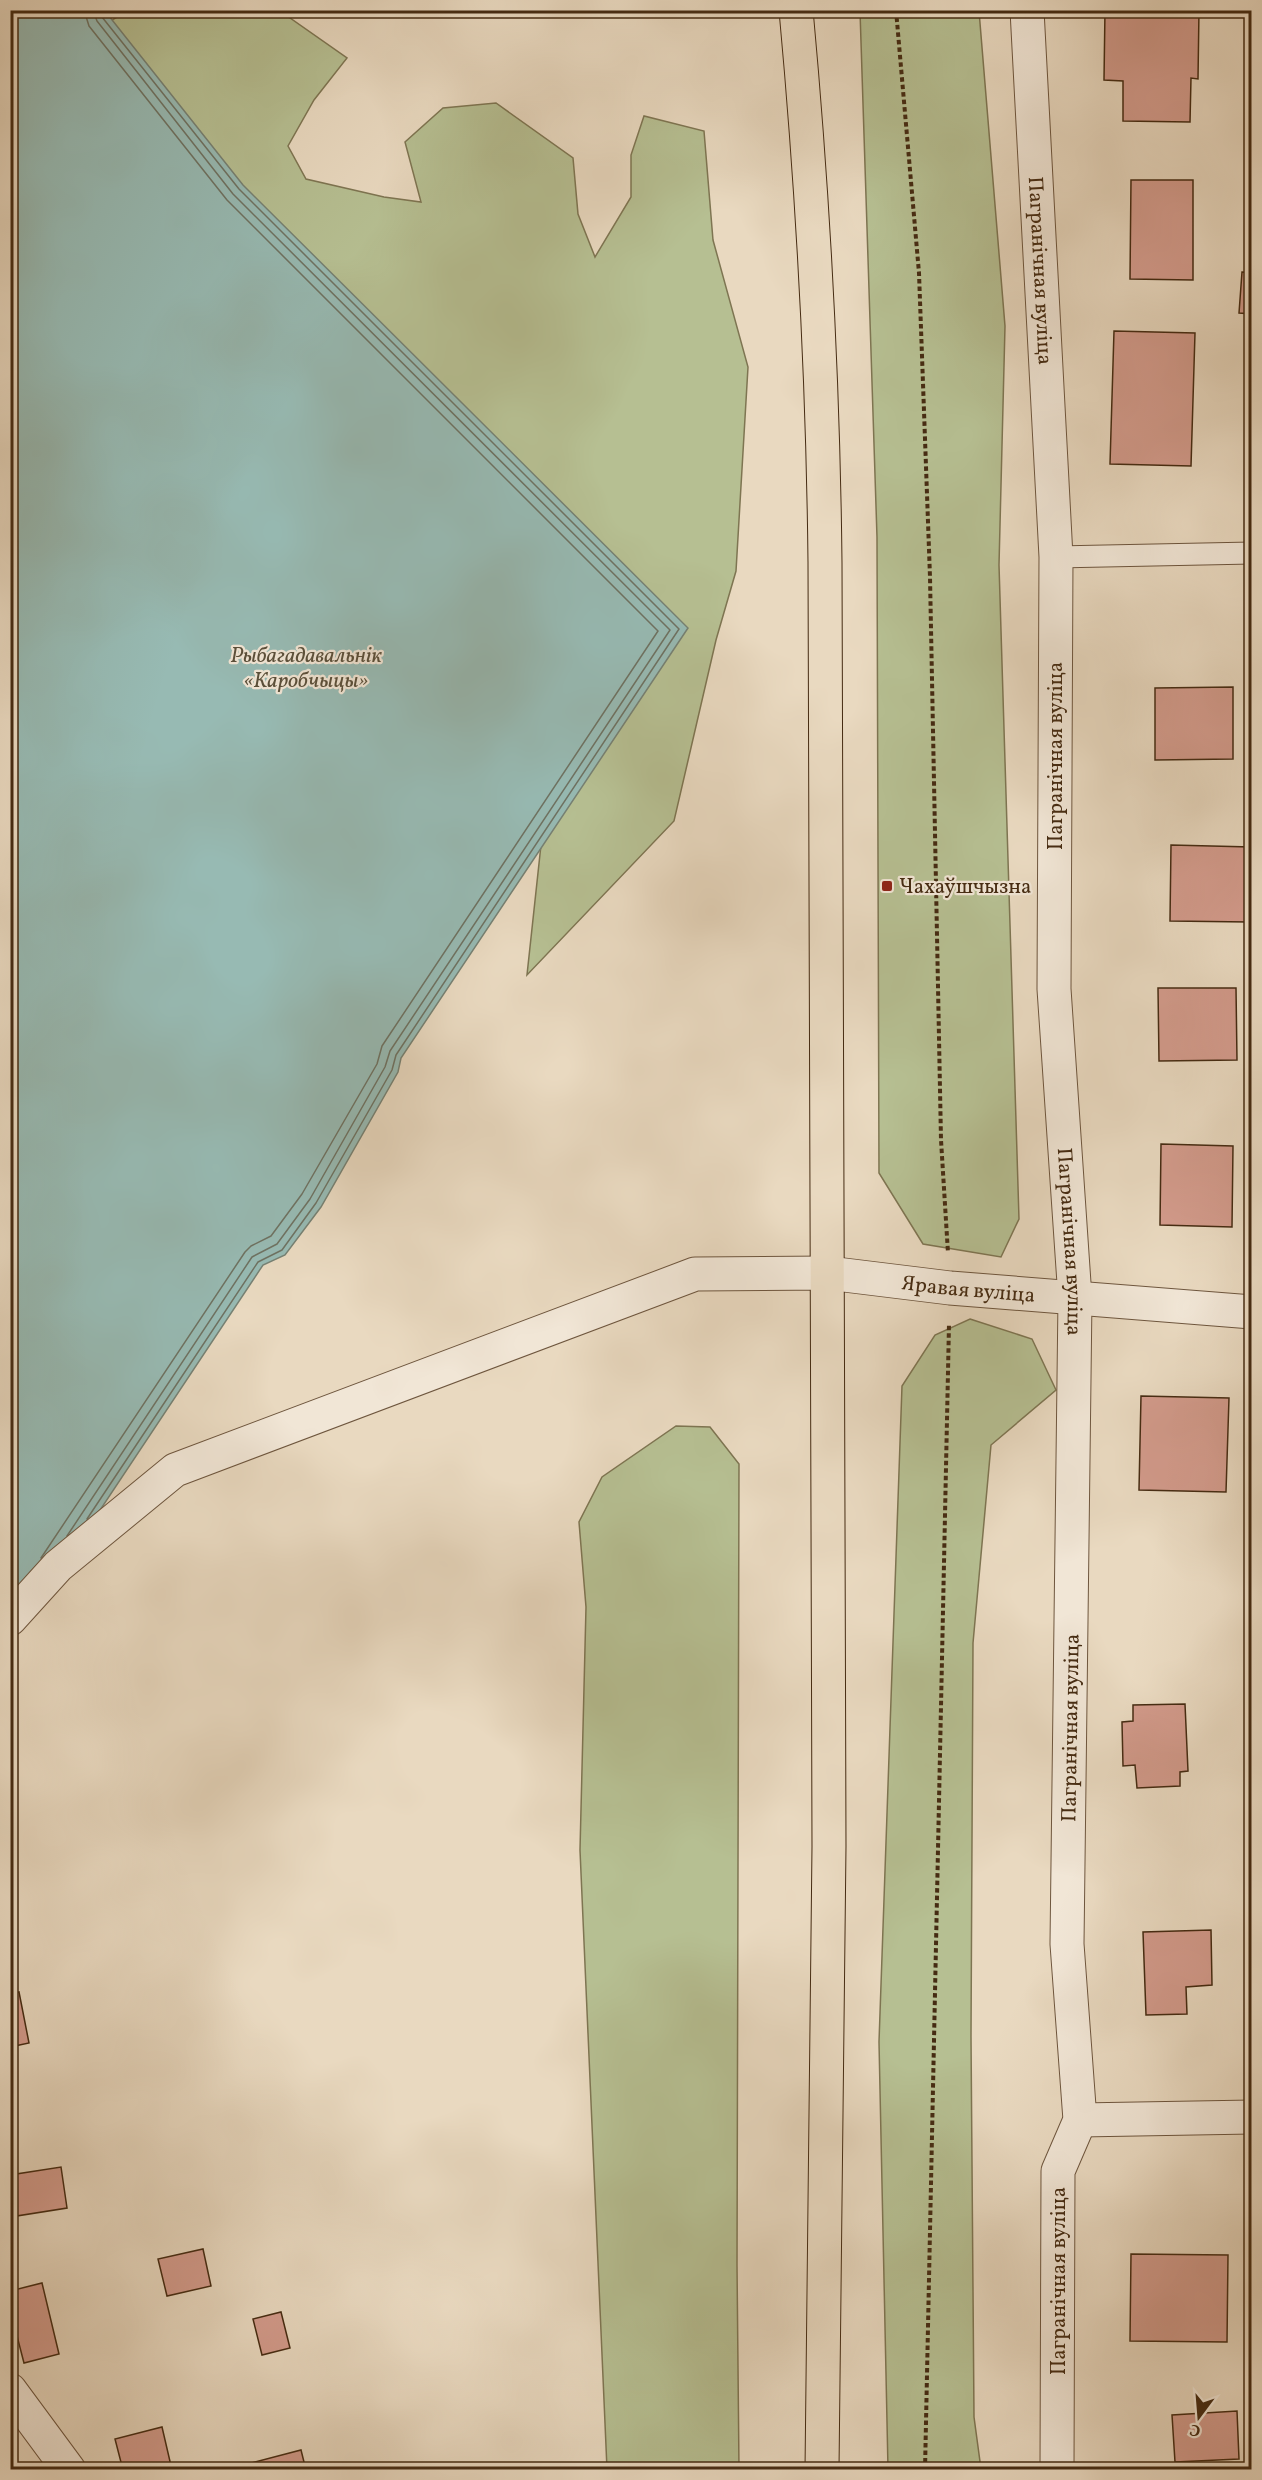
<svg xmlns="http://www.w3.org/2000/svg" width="1262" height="2480" viewBox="0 0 1262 2480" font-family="Vollkorn,serif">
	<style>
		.green { fill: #b6bf92; stroke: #7e7552; stroke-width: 1.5 }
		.water { fill: #97bab3; stroke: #768173; stroke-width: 1.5 }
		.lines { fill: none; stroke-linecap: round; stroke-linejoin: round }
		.shore { stroke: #6e7262; stroke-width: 1.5 }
		.building { fill: #d39b8c; stroke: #452b12; stroke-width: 1.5 }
		.service-casing { stroke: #6e563e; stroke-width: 23 }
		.minor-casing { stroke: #6e563e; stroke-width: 35 }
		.primary-casing { stroke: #452b12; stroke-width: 35 }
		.path { stroke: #452b12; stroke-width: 4; stroke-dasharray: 4.5 3; stroke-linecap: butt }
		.service { stroke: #f1e6d6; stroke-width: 21 }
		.minor { stroke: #f1e6d6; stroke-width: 33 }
		.primary { stroke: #e9d9c0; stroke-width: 33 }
		.poi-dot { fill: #8f2418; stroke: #f1e6d6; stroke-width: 2 }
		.labels { text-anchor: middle; stroke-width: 4.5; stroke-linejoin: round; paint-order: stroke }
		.street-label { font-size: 21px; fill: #452b12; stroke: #f1e6d6 }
		.poi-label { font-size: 21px; fill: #452b12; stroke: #f1e6d6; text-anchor: start }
		.water-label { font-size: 22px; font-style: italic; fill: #5a4f3a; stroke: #f1e6d6 }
	</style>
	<rect width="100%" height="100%" fill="#e9d9c0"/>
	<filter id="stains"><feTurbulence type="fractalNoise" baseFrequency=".00333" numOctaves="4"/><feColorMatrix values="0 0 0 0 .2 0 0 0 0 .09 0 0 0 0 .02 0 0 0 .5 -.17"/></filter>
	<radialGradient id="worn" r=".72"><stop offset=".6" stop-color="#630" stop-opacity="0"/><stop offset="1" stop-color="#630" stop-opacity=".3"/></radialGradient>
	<g class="green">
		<polygon points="127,11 280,11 347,58 314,100 288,146 306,179 384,197 421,202 405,142 443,108 496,103 573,158 578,214 595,257 631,197 631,155 644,116 704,131 713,240 748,367 736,571 716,640 674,821 527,975 548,780 54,55"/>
		<polygon points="860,11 979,11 1005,326 999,565 1019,1219 1001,1257 923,1244 879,1173 877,537"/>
		<polygon points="970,1319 1032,1339 1056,1390 991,1445 973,1643 971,2037 974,2417 981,2469 888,2469 879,2042 902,1386 935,1335"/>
		<polygon points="676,1426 710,1427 739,1464 737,2265 739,2469 607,2469 580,1850 586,1607 579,1522 602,1477"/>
	</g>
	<polygon class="water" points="11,11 105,11 243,185 688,628 401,1058 398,1072 321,1207 285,1255 263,1265 11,1644"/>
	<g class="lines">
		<g class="shore">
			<polyline points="87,1519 258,1262 282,1250 316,1203 392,1070 396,1055 679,629 239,189 102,17 101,10"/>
			<polyline points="67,1536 252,1257 277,1244 310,1199 385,1067 390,1051 670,630 233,194 97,21 93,10"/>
			<polyline points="41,1558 245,1252 251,1246 271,1236 302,1194 377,1064 382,1046 658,631 227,200 89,26 84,10"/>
		</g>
	</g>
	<g class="building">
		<polygon points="1105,10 1199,10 1198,79 1191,78 1190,122 1123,121 1123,81 1104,80"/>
		<polygon points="1131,180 1193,180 1193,280 1130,279"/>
		<polygon points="1242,272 1252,273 1252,314 1239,313"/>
		<polygon points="1114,331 1195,333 1191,466 1110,464"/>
		<polygon points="1233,687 1233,759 1155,760 1155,688"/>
		<polygon points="1171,845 1251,847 1249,922 1170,921"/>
		<polygon points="1158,988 1236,988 1237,1060 1159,1061"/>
		<polygon points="1161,1144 1233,1146 1232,1227 1160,1225"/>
		<polygon points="1141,1396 1229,1398 1226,1492 1139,1490"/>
		<polygon points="1185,1704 1188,1771 1180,1772 1180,1786 1137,1788 1135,1765 1123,1766 1122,1722 1133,1721 1133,1705"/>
		<polygon points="1211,1930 1212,1985 1186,1987 1187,2014 1146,2015 1143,1932"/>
		<polygon points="19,1992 29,2043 10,2047 10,1994"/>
		<polygon points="61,2167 67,2208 10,2217 10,2175"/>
		<polygon points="203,2249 211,2286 167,2296 158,2259"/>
		<polygon points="1131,2254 1228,2255 1227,2342 1130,2341"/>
		<polygon points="42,2283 59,2354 24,2363 10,2309 10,2291"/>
		<polygon points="281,2312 290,2348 262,2355 253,2319"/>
		<polygon points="1237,2411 1239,2459 1175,2462 1172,2415"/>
		<polygon points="162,2427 172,2470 123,2470 115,2439"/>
		<polygon points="301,2450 306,2470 224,2470"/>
	</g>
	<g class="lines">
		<g class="service-casing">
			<polyline id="service" points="1056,557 1252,553"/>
		</g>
		<g class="minor-casing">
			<g id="minor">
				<path id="s1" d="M 1027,10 L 1056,557 L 1054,989 L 1075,1298 L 1067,1944 L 1080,2120 L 1058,2171 L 1057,2470"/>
				<path id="s2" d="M 10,1619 L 58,1566 L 175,1470 L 695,1274 L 828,1273 L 950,1288 L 1252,1312"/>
				<polyline points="1080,2120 1252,2117"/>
				<polyline points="10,2390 69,2470"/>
			</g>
		</g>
		<g class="primary-casing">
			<path id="primary" d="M 796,10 C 813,194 823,378 825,562 L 829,1846 L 822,2470"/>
		</g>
		<g class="path">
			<polyline points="896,10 919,273 930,577 941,1140 948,1253"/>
			<polyline points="925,2470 949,1324"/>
		</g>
		<use href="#service" class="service"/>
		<use href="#minor" class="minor"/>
		<use href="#primary" class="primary"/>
	</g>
	<rect class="poi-dot" x="881" y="880" width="12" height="12" rx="3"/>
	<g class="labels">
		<g class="street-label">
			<text dy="7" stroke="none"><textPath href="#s1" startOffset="261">Пагранічная вуліца</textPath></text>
			<text transform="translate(1055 756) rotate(-90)" y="7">Пагранічная вуліца</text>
			<text dy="7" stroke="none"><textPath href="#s1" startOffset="1233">Пагранічная вуліца</textPath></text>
			<text dy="7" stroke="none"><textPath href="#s2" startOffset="1053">Яравая вуліца</textPath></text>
			<text transform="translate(1070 1728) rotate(-89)" y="7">Пагранічная вуліца</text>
			<text transform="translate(1058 2281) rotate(-90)" y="7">Пагранічная вуліца</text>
		</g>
		<g class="poi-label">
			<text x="899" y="893">Чахаўшчызна</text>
		</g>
		<g class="water-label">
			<text x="306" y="662">Рыбагадавальнік<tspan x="306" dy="25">«Каробчыцы»</tspan></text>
		</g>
	</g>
	<rect width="1262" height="2480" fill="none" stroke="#e9d9c0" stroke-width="36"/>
	<rect x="12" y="12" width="1238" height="2456" fill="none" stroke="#452b12" stroke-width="3"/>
	<rect x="18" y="18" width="1226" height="2444" fill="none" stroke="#452b12" stroke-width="1.5"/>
	<g transform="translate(1199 2417) rotate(196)" stroke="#f1e6d6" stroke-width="4.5" paint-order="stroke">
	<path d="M0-4.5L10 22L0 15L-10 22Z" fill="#452b12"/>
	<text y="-9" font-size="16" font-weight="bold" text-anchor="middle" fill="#452b12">С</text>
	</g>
	<rect width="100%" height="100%" filter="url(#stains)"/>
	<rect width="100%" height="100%" fill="url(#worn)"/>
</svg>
